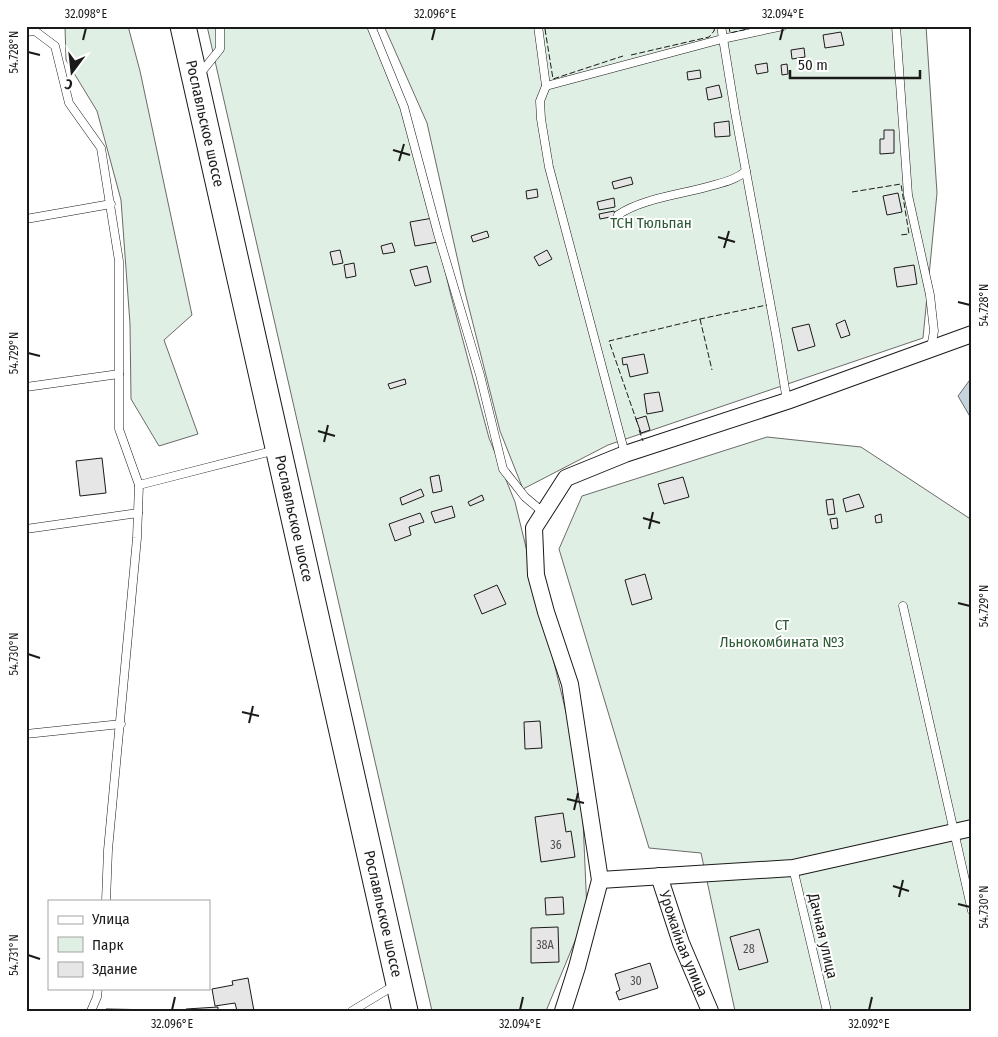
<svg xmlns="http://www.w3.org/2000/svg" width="998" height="1037" viewBox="0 0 998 1037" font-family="'Fira Sans Condensed',sans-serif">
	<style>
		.green { fill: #e0efe3; stroke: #6a6a6a }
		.water { fill: #c6d2dc; stroke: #6a6a6a }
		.building { fill: #e6e6e6; stroke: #1a1a1a }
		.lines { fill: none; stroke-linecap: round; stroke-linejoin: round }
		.lane-casing { stroke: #1a1a1a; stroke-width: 9 }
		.street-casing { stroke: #1a1a1a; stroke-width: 18 }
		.primary-casing { stroke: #1a1a1a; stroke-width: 27 }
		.lane { stroke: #fff; stroke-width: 8 }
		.street { stroke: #fff; stroke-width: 16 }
		.primary { stroke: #fff; stroke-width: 25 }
		.fence { stroke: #1a1a1a; stroke-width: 1; stroke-dasharray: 6 2.5; stroke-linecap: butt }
		.ticks { fill: none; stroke: #1a1a1a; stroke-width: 2 }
		.labels { text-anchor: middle; stroke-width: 4; stroke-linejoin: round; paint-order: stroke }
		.number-label { font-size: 12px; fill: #4d4d4d }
		.street-label { font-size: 15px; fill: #1a1a1a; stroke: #fff }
		.park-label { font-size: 15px; fill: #2b5a34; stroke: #fff }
		.neatline { fill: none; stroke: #1a1a1a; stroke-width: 2 }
		.ticks-label { font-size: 12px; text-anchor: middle; fill: #1a1a1a }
	</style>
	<rect width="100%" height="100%" fill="#fff"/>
	<g class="green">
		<polygon points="65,26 128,26 140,71 192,315 164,340 198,434 159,446 131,399 130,324 121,200 97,111 66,60"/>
		<polygon points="207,26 370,26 412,128 450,292 489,438 515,502 581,774 587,912 546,1011 432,1011"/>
		<polygon points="384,26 926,26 937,193 923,338 608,445 523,489 500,431 464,288 427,123"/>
		<polygon points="767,437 861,447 972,520 972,1011 735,1011 701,853 649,848 559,549 582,496"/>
	</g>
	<polygon class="water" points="972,377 972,420 958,396"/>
	<g class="building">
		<polygon points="841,32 844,45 825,48 823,35"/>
		<polygon points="804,48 805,57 792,59 791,50"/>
		<polygon points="767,63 768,72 757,74 755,65"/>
		<polygon points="787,64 788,74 782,75 781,65"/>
		<polygon points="700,70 701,78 688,80 687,72"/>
		<polygon points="719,85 722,97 708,100 706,88"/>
		<polygon points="729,121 730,136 715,137 714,123"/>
		<polygon points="884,130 894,130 894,153 880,154 880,139 884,139"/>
		<polygon points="631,177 633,184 614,189 612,182"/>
		<polygon points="537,189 538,197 527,199 526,191"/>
		<polygon points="898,193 902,212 887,215 883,196"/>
		<polygon points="614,198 615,207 599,210 597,202"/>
		<polygon points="614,211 615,216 600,219 599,214"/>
		<polygon points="433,218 438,242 415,246 410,222"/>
		<polygon points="487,231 489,237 473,242 471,236"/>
		<polygon points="392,243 395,252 383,254 381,246"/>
		<polygon points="340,250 343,263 333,265 330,252"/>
		<polygon points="547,250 552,259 539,266 534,257"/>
		<polygon points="354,263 356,276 346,278 344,265"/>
		<polygon points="914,265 917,284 897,287 894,268"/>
		<polygon points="427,266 431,282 415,286 410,270"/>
		<polygon points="845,320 850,335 841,338 836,324"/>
		<polygon points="809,324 815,346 798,351 792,328"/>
		<polygon points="644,354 648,373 630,377 627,364 623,365 622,358"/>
		<polygon points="405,379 406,384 390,389 388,384"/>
		<polygon points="659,392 663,411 647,414 644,394"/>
		<polygon points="646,416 650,430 641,433 636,419"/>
		<polygon points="102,458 106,493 80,496 76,461"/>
		<polygon points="439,475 442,491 433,493 430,477"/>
		<polygon points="683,477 689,497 664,504 658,484"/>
		<polygon points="421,489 424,496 402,505 400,498"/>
		<polygon points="859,494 864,507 846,512 843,499"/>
		<polygon points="482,495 484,500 470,506 468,502"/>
		<polygon points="833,499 835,514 828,515 826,500"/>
		<polygon points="452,506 455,517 435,523 431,512"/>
		<polygon points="420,513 424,522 409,527 411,535 395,541 389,524"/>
		<polygon points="881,514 882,522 876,523 875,516"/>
		<polygon points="837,518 838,528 832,529 830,519"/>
		<polygon points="645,574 652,599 632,605 625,580"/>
		<polygon points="497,585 506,604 482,614 474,595"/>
		<polygon points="540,721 542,748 525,749 524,722"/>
		<polygon points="563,813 566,832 571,831 575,857 541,862 535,817"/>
		<polygon points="563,897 564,914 546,915 545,898"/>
		<polygon points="558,927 559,962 531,963 531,928"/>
		<polygon points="759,929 768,962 739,970 730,937"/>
		<polygon points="650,963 658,988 619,1000 616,992 620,990 615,974"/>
		<polygon points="248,978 254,1011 237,1011 235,1003 215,1006 212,989 233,985 232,981"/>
		<polygon points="218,1007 218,1011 186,1011 186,1009"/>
		<polygon points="106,1009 159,1010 159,1011 106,1011"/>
	</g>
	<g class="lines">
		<g class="lane-casing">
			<g id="lane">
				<polyline points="371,26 404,107 438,234 480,375 503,469 525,497 544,513"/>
				<polyline points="538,26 546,86"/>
				<polyline points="721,26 735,112 777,340 787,401"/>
				<polyline points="896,26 908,195 930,295 934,331 931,348"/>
				<polyline points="26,32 35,31 55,46 69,103 101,148 119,261 119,429 139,485"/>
				<polyline points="199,75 220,49 220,26"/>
				<path d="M 618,215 C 642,198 685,194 714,185 C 725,182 737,179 746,171"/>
				<polyline points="26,219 111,204"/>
				<polyline points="26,387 119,374"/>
				<polyline points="625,454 549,167 541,119 540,101 546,86 722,39 783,26"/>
				<polyline points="26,529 138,513"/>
				<polyline points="903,606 972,911"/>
				<polyline points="26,734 121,724"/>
				<polyline points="793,868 827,1011"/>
				<polyline points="106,901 108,850 137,538 139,485 276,450"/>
				<polyline points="91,1011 97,997 98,988"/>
				<polyline points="352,1011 395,985"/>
			</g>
		</g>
		<g class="street-casing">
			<g id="street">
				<path id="s1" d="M 659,876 L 681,943 L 710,1011"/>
				<polyline points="600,880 793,868 972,828"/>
				<polyline points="563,1011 577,967 600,880 570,684 546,612 536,575 534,528 566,478 625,454 787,401 972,334"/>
			</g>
		</g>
		<g class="primary-casing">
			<g id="primary">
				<path id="s2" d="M 183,26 L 405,1011"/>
			</g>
		</g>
		<use href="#lane" class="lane"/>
		<use href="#street" class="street"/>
		<use href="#primary" class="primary"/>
		<g class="fence">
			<polyline points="729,26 730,33 761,26"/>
			<polyline points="545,29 553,79 623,56"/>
			<polyline points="631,55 709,37 714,31 715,26"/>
			<polyline points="852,192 901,184 909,234 900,235"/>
			<polyline points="700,319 712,370"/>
			<polyline points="637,422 609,341 700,319 767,305"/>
			<polyline points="639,430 643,441"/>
		</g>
	</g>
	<path class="ticks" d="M 83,40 L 86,28M 432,40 L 435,28M 780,40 L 783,28M 28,52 L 40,55M 393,150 L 410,155M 399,161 L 404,144M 718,237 L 735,242M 724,248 L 729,231M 958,302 L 970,305M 28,353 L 40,356M 318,431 L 335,436M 324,442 L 328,425M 643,518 L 660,523M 649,529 L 653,512M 958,603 L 970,606M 28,654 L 40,658M 242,712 L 259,716M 249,723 L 253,706M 567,799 L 584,803M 574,810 L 578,793M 893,886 L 909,891M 899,897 L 903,880M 958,904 L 970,907M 28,955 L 40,959M 172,1010 L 175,997M 520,1010 L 523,997M 869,1010 L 872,997"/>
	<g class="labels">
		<g class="number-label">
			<text x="556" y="849">36</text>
			<text x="545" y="949">38А</text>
			<text x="749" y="953">28</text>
			<text x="636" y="985">30</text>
		</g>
		<g class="street-label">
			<text dy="5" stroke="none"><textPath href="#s2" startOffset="100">Рославльское шоссе</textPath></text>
			<text dy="5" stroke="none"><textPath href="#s2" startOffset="505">Рославльское шоссе</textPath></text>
			<text dy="5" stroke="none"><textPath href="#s2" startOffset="910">Рославльское шоссе</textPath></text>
			<text transform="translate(823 936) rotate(77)" y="5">Дачная улица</text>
			<text dy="5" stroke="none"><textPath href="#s1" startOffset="72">Урожайная улица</textPath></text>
		</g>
		<g class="park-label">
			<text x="651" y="228">ТСН Тюльпан</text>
			<text x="782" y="630">СТ<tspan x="782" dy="17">Льнокомбината №3</tspan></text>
		</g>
	</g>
	<rect width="998" height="1037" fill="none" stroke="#ffffff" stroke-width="55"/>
	<rect x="48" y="900" width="162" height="90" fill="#ffffff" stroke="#a3a3a3"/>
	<rect x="58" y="916" width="25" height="8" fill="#ffffff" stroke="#a3a3a3"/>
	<text x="92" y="924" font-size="15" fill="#1a1a1a">Улица</text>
	<rect x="58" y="937" width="25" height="15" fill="#e0efe3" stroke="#a3a3a3"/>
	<text x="92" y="950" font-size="15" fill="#1a1a1a">Парк</text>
	<rect x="58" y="962" width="25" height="15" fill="#e6e6e6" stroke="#a3a3a3"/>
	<text x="92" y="974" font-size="15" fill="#1a1a1a">Здание</text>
	<g transform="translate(72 72) rotate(195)" stroke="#ffffff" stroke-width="4" paint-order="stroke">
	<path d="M0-4L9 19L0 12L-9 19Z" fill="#1a1a1a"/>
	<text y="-8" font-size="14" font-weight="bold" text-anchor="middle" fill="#1a1a1a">С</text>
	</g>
	<path d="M790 70v8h130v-8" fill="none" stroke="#1a1a1a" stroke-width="2.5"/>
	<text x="798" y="70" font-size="15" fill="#1a1a1a" stroke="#ffffff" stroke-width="4" paint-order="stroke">50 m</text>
	<rect x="28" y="28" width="942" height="982" class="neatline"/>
	<g class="ticks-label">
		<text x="86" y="18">32.098°E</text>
		<text x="435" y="18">32.096°E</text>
		<text x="783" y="18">32.094°E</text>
		<text transform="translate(14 52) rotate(-90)" y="4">54.728°N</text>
		<text transform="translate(984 305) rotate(-90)" y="4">54.728°N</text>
		<text transform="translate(14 353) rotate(-90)" y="4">54.729°N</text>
		<text transform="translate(984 606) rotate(-90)" y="4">54.729°N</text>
		<text transform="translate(14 654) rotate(-90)" y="4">54.730°N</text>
		<text transform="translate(984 907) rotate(-90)" y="4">54.730°N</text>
		<text transform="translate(14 955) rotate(-90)" y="4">54.731°N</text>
		<text x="172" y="1028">32.096°E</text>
		<text x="520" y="1028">32.094°E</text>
		<text x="869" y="1028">32.092°E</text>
	</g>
</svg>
